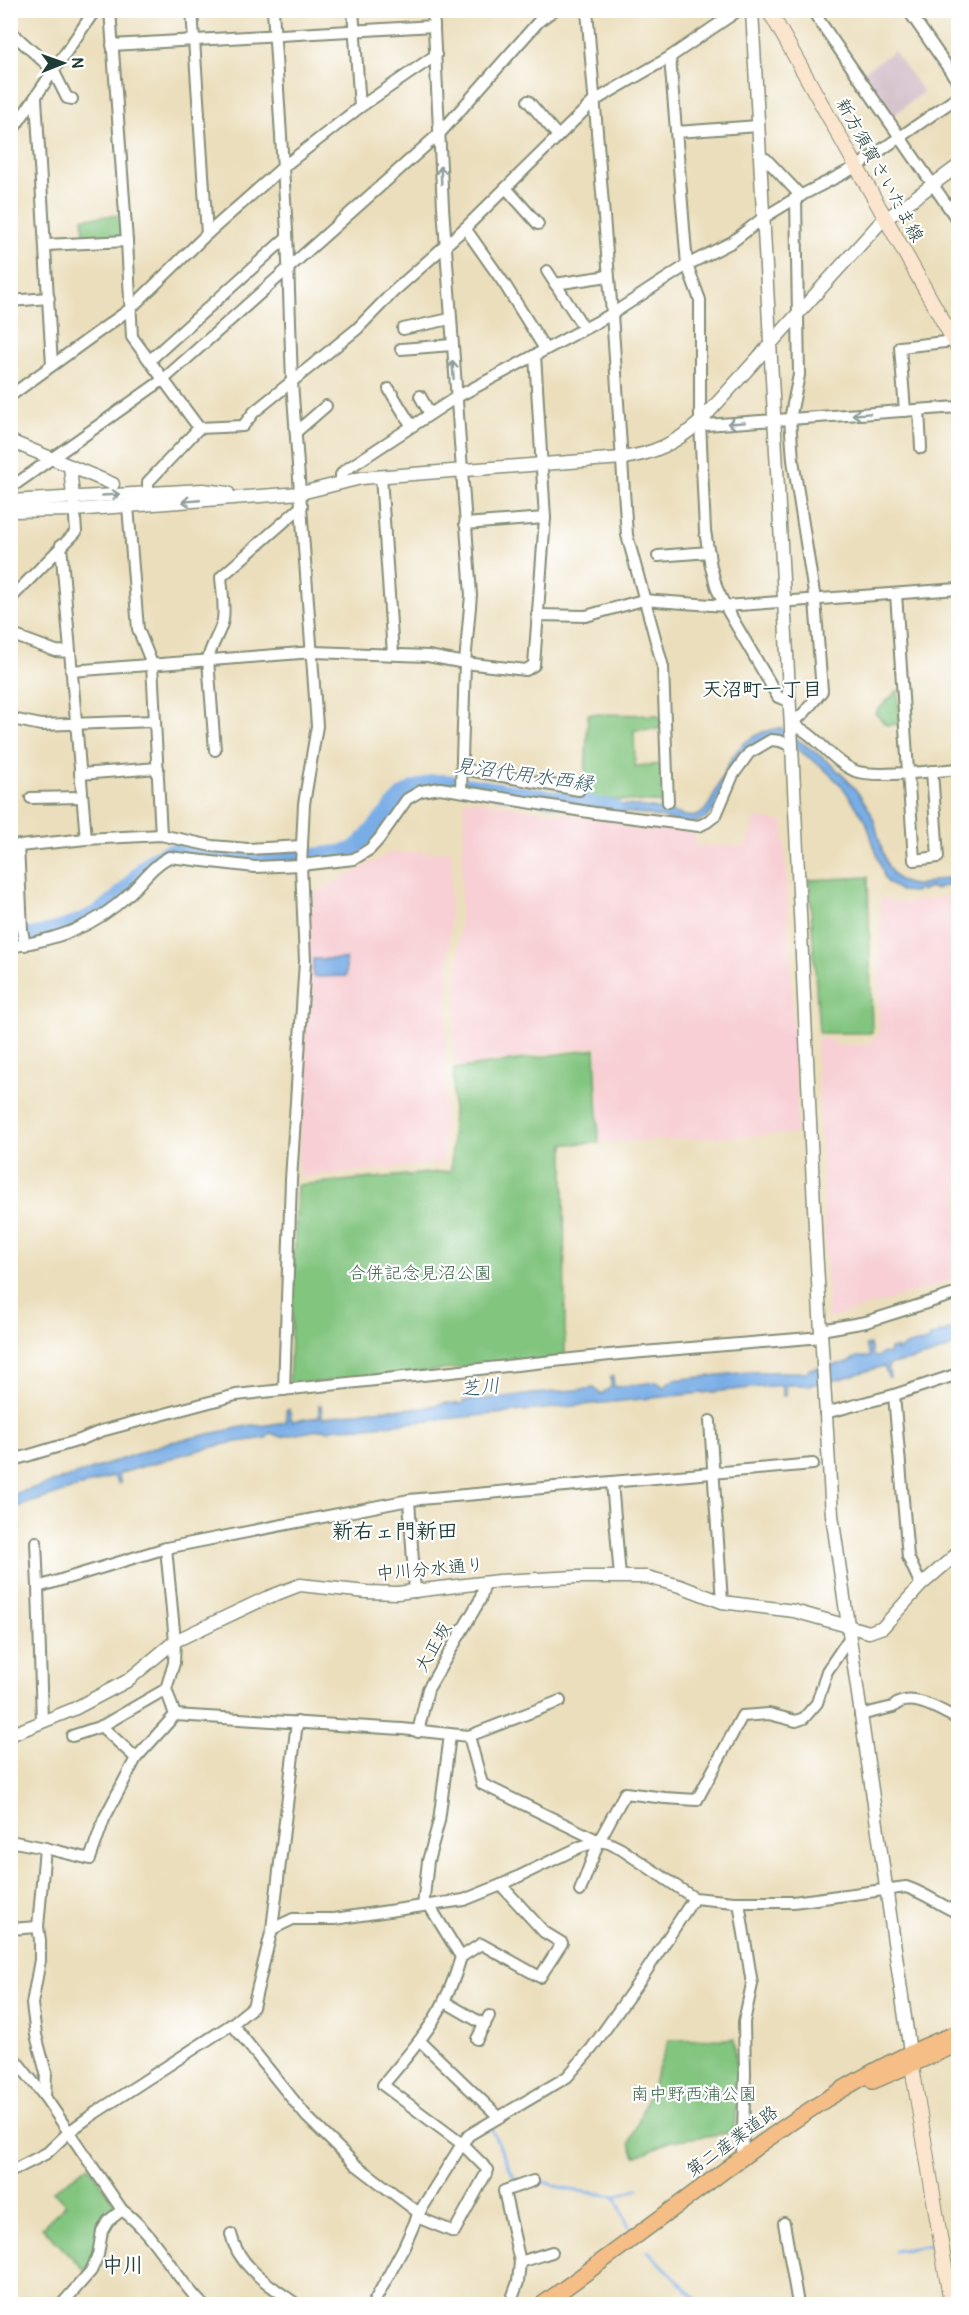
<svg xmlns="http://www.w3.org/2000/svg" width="969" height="2315" viewBox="0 0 969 2315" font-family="Pangolin,'Klee One',sans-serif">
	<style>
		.built { fill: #f7cfd4 }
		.industrial { fill: #d2bdc8 }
		.green { fill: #82c57f; stroke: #50815a; stroke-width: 1.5 }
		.water { fill: #79ade6; stroke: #4c758d; stroke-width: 1.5 }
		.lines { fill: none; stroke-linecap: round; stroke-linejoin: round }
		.stream { stroke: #79ade6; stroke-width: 3 }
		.river { stroke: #79ade6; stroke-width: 16 }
		.minor-casing { stroke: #858e78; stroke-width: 14 }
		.tertiary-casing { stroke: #858e78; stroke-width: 15 }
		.secondary-casing { stroke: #858e78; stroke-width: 16 }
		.primary-casing { stroke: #858e78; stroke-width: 18 }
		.minor { stroke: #fff; stroke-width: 10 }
		.tertiary { stroke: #fff; stroke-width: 12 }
		.secondary { stroke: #fbe5cf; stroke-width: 14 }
		.primary { stroke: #f5be86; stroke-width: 15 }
		.oneway { stroke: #8f9e9a }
		.labels { text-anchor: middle; stroke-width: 4.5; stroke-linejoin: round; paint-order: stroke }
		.street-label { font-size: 18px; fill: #1f3d34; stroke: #fff }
		.park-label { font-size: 18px; fill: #3d664a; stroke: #fff }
		.neighbourhood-label { font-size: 20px; font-weight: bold; fill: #1f3d34; stroke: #fff }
		.water-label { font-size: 20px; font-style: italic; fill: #3a5f69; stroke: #fff }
		.quarter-label { font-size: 21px; font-weight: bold; fill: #1f3d34; stroke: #fff }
	</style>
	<rect width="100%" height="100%" fill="#fff"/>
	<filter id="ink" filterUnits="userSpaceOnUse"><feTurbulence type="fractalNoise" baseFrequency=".0167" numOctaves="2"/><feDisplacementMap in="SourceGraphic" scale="12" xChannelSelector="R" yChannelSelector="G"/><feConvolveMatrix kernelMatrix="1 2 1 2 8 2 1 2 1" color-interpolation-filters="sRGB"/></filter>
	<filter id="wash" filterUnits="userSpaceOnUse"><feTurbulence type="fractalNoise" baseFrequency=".008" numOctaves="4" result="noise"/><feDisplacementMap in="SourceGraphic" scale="24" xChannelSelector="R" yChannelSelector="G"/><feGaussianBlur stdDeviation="1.35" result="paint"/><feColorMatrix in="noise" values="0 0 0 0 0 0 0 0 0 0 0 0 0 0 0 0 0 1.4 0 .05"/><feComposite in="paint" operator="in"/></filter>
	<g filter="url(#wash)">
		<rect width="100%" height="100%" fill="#ebdebc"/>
		<g class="built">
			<polygon points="465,799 694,833 695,846 746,846 755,818 784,822 798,1129 794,1134 601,1143 597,1046 454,1067"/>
			<polygon points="452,851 443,1163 302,1177 298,1174 308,946 307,897 390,853"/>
			<polygon points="958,894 958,1278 828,1319 816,1039 831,1039 833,1045 868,1045 879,1034 880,898 905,903"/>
		</g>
		<polygon class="industrial" points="894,51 923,92 890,118 860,74"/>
		<g class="green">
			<polygon points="122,215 123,239 84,240 83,218"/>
			<polygon points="898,690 900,724 886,725 875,713"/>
			<polygon points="588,714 657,715 661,719 661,729 634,730 635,766 663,764 666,803 584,798"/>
			<polygon points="868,877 872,1033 819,1033 809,880"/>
			<polygon points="595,1049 599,1143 564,1144 565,1358 289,1385 297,1185 451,1171 454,1069"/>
			<polygon points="734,2039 738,2077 734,2132 671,2141 635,2157 630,2143 669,2040"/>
			<polygon points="89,2165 119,2210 106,2221 87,2273 42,2227 66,2204 53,2191"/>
		</g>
		<g class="water">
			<path d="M 780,728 C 815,751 849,773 870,811 C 883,836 880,887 918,885 L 958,875 L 958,882 L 934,889 L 930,887 L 921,891 L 919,889 L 915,892 L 901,891 L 889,884 L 885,879 L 866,821 L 842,786 L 821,766 L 777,735 L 751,746 L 713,811 L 705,819 L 689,824 L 644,814 L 591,809 L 592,803 C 619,805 647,805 674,813 C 681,815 689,818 696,816 C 723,808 716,736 780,728 Z"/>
			<polygon points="313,959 346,959 346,976 313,977"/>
			<path d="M 958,1327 L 958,1345 L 928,1356 L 888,1365 L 890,1377 L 888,1377 L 884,1366 L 840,1379 L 809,1385 L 785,1385 L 785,1396 L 783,1396 L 781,1385 L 365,1427 L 335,1428 L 328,1431 L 324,1429 L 280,1437 L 271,1433 L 266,1438 L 230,1443 L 191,1452 L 118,1474 L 121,1483 L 119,1484 L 114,1476 L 11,1509 L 11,1495 L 85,1472 L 167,1443 L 252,1425 L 261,1426 L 286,1422 L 286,1410 L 289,1409 L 292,1421 L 319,1417 L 319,1405 L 321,1405 L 322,1418 L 370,1410 L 423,1408 L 444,1403 L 463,1404 L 463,1401 L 595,1388 L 601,1394 L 611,1387 L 611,1376 L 613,1376 L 614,1387 L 657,1382 L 664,1387 L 673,1380 L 749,1372 L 807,1372 L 809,1369 L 846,1363 L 857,1357 L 870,1357 L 866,1345 L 870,1344 L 873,1356 L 877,1357 L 883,1353 L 889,1354 L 890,1349 L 896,1348 L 897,1352 C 904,1344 918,1343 929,1341 L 930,1337 Z"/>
		</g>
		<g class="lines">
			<g class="stream">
				<polyline points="491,2128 517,2184"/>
				<polyline points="537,2180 570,2190 615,2196 630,2230"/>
				<polyline points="615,2196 638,2189"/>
				<polyline points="951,2234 958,2235"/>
				<polyline points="648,2251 697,2300"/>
				<polyline points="895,2251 931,2245"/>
			</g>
			<path class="river" d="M 10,939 C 49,934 89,924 118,897 C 138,878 145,857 174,851 L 244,861 L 269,861 L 340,853 L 352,850 L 362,842 L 402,796 L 413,789 L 434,782 L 446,782 L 614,808"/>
		</g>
	</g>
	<g filter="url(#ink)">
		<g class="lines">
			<g class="minor-casing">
				<g id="minor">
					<polyline points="110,10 127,241 132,337 199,428"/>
					<polyline points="192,10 207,234"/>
					<polyline points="273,10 287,231 292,382 317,726 304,804 301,865 305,961 291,1180 284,1390"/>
					<polyline points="353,10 360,107"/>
					<polyline points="433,10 443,207 471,595 465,663 461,791"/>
					<polyline points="587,10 612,314 627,535 663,667 668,802"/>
					<polyline points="812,10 958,221"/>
					<polyline points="908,10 958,82"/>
					<polyline points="10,31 53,70 67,98 72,99"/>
					<polyline points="112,45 434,26"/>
					<polyline points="670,57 687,265 700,300 700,422 705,531 711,567 717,589 725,606 778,697 790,701"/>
					<polyline points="36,98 52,365"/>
					<polyline points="528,101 558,136"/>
					<polyline points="677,132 758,126"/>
					<polyline points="10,134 95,10"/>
					<polyline points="760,158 766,159 801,196"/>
					<polyline points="506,188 538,224"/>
					<polyline points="465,228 505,285 545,349"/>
					<polyline points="46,245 127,241"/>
					<polyline points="547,271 584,328"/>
					<polyline points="555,284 608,276"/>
					<polyline points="10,301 49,298"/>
					<polyline points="403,329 450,319"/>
					<polyline points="401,349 452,345"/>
					<polyline points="150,360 287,237"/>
					<polyline points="389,389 411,425"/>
					<polyline points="10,396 130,309 207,234 283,167 360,107 436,55"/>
					<polyline points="420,396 430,414"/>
					<polyline points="919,410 921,448"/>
					<polyline points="905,411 900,347 954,341"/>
					<polyline points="700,422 706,425 958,407"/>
					<polyline points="296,432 326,406"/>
					<polyline points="381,476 393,654"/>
					<polyline points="341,483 341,475 344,471 455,398 612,314 687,265 732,242 763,218 796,198 858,166 958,97"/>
					<polyline points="13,486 164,379 440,133 539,21 554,10"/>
					<polyline points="148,493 148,482 199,428 243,426 254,412 357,329 393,292 465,228 594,101 670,57 739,10"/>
					<polyline points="128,506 138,629 152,664 161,835"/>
					<polyline points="465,524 545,518"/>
					<polyline points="61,545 86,839"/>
					<polyline points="658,556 709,552"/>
					<polyline points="896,594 914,860 938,857 932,771"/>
					<polyline points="10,599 76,532 74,504"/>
					<polyline points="537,615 586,616 643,600 725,606 958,589"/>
					<polyline points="10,634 56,651 70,652"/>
					<polyline points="71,671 313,652 428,656 465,663 526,670 534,665 545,518 535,355"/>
					<polyline points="17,720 41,725 155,721"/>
					<polyline points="791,724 804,713 822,691 815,600 793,460 790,419 799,375 796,198"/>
					<path d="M 791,724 C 816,733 830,760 855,771 C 874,778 936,771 958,769"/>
					<path d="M 215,750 L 208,660 C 210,646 220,634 223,620 C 225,605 222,591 221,577 L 302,506"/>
					<polyline points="463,769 579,790"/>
					<polyline points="80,774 158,768"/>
					<polyline points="31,798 82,797"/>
					<polyline points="18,845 22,930 25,945"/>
					<polyline points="10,847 86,839 161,835 212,846 248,849 302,846"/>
					<path d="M 10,947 C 57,939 93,928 128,895 C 142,882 152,866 169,857 L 255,867 L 301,865 L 354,859 L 370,849 L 379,839 L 407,799 L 421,791 L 440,788 L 595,813 L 699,826 L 707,822 L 716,815 L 733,775 L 749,753 L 771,740 L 780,741 L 792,746"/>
					<polyline points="821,1330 866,1322 958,1293"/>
					<polyline points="894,1395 908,1557 921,1585"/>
					<polyline points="825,1413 894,1395 958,1374"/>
					<polyline points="710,1421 722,1602"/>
					<polyline points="10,1461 80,1440 101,1431 236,1395 619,1354 822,1337"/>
					<polyline points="612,1482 620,1577"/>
					<polyline points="409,1500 415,1592"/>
					<polyline points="36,1542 38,1587"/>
					<polyline points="175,1715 402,1729 469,1736 482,1784 599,1841"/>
					<path d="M 860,1715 L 893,1707 C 910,1690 941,1711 958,1719"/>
					<polyline points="42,1722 38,1587 166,1548 409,1500 813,1464"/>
					<polyline points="101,1726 136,1758"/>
					<polyline points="418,1732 428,1689 480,1600 485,1583"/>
					<polyline points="72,1736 102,1726 166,1689"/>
					<polyline points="469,1736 560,1701"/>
					<polyline points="10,1841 45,1848 38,1927 40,1940 40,1960 32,2004 36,2035 46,2073 45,2097"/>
					<polyline points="45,1848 90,1859 104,1819 136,1758 175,1715 166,1689 174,1663 175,1641 166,1548"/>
					<polyline points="580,1891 599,1841 625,1793 665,1798 697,1800 742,1716 769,1714 796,1721 804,1718 817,1703 827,1671 850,1637"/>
					<polyline points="739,1902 752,1984 744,2022 745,2074 742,2157"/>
					<polyline points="423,1906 428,1861 439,1821 450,1735"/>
					<polyline points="10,1929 38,1927"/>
					<path d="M 272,1929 L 293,1919 L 334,1919 L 464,1900 L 501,1885 L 580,1847 L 599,1841 L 609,1843 L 621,1849 L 694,1898 L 734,1902 L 793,1902 L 906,1887 C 925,1893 940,1905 958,1913"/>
					<polyline points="461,1957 481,1944 540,1977 562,1943 544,1932 501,1885"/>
					<polyline points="445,2002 485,2025"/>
					<polyline points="232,2024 253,2007 272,1929 297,1722"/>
					<polyline points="477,2039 489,2016"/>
					<polyline points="420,2041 500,2118"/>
					<path d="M 10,2053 L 45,2097 L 122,2210 C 155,2234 173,2275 202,2304"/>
					<polyline points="10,2172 47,2153 70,2131 95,2113 232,2024 307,2117 355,2164 419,2213"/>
					<path d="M 417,2217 L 454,2232 L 488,2170 L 462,2144 L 383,2085 C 420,2041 445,2014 461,1957 L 429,1905"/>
					<polyline points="784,2223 798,2304"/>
					<path d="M 231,2234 C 238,2267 271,2286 296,2304"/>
					<polyline points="520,2262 504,2191 533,2181"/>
					<polyline points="62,2304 91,2271 98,2255 102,2231 108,2221 122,2210"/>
					<polyline points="373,2304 404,2247 419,2213 462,2144 469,2135 567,2077 592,2048 643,1976 694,1898"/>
					<polyline points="510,2304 518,2282 520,2262 552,2252"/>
				</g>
			</g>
			<g class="tertiary-casing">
				<g id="tertiary">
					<polyline points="752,10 792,746 816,1248 832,1515 910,2052"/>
					<polyline points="10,441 113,484"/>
					<polyline points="70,466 73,497"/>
					<polyline points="10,501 203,490 228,493"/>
					<path d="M 10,511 L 74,510 L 301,493 L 361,478 L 622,458 C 653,454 676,443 700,422 L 879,224 L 958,166"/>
					<polyline points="10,1735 74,1709 127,1681 175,1641 266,1598 300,1585 367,1592 397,1593 499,1581 576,1577 647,1577 680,1586 722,1602 794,1611 869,1632 883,1627 921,1585 958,1553"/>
				</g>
			</g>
			<g class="secondary-casing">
				<g id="secondary">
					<polyline points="767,10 774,19 958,348"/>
					<polyline points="910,2054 951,2304"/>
				</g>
			</g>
			<g class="primary-casing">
				<g id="primary">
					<polyline points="873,2081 958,2044"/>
					<path d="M 543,2304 C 597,2265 651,2225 705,2185 C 786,2124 863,2068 958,2033"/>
				</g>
			</g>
			<use href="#minor" class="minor"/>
			<use href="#tertiary" class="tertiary"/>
			<use href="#secondary" class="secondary"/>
			<use href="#primary" class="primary"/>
		</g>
		<defs><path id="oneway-shaft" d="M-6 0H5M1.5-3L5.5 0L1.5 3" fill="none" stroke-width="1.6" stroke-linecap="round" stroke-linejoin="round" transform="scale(1.5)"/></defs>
		<g class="oneway">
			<use href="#oneway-shaft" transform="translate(441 175) rotate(-92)"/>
			<use href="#oneway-shaft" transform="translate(453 370) rotate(-94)"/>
			<use href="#oneway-shaft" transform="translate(861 414) rotate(176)"/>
			<use href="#oneway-shaft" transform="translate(736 423) rotate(176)"/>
			<use href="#oneway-shaft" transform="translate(111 495) rotate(-3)"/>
			<use href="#oneway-shaft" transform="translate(191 501) rotate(175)"/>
		</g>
	</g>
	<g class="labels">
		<g class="street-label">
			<text transform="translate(880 170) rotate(61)" y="6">新方須賀さいたま線</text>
			<text transform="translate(430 1569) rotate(-5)" y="6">中川分水通り</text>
			<text transform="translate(433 1647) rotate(-60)" y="6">大正坂</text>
			<text transform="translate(732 2141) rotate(-36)" y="6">第二産業道路</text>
		</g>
		<g class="park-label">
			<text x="420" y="1279">合併記念見沼公園</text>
			<text x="694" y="2100">南中野西浦公園</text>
		</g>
		<g class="neighbourhood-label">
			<text x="762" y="696">天沼町一丁目</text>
		</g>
		<g class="water-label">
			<text transform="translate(524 774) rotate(8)" y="7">見沼代用水西縁</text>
			<text transform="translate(480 1387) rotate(-6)" y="7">芝川</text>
		</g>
		<g class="quarter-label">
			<text x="395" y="1538">新右ェ門新田</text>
			<text x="123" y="2272">中川</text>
		</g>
	</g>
	<rect width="969" height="2315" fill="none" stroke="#fff" stroke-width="36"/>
	<g transform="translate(63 63) rotate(89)" stroke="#ffffff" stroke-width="4.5" paint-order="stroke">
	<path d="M0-4.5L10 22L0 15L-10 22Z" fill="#1f3d34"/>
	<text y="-9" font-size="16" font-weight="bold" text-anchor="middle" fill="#1f3d34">N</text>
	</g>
</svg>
